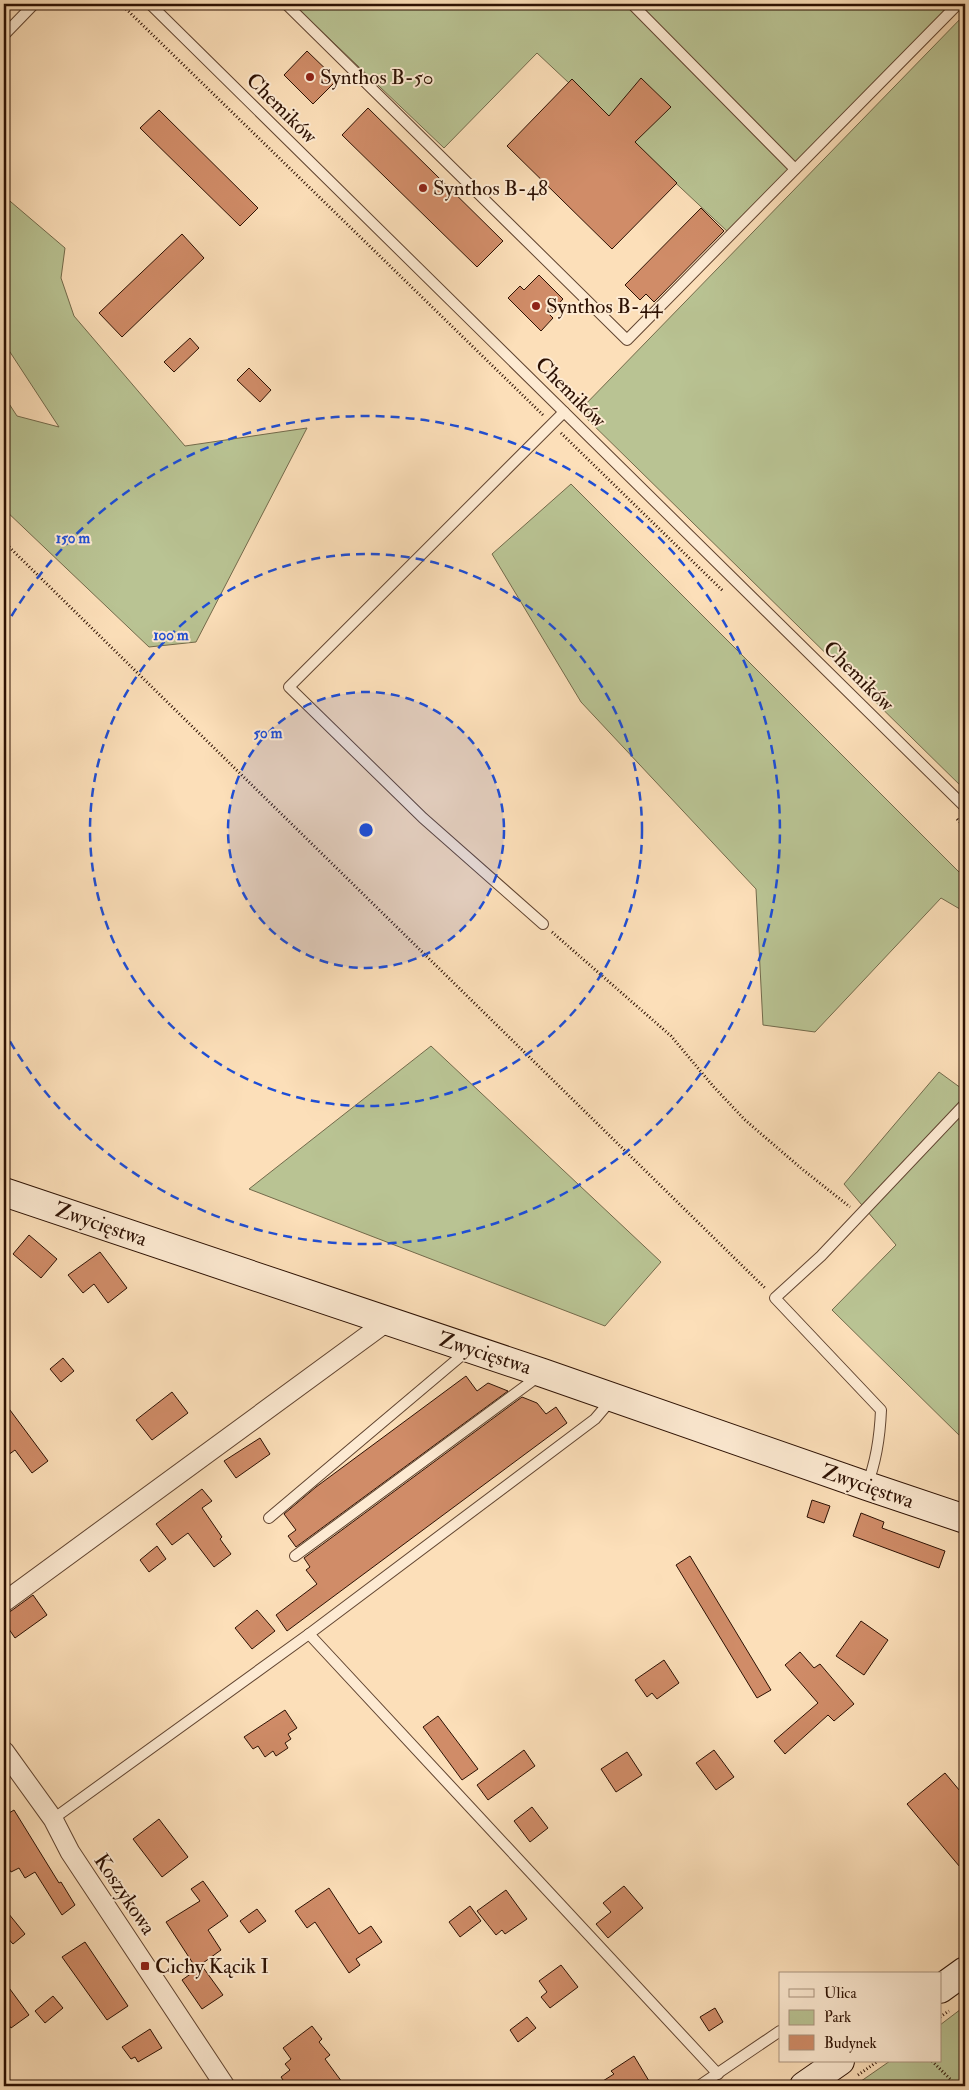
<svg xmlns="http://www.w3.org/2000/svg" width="969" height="2090" viewBox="0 0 969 2090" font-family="'IM FELL Double Pica',serif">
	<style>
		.green { fill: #b9c393; stroke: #736a4b }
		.building { fill: #d08c68; stroke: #2d1103 }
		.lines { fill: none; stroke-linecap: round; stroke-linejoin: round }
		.lane-casing { stroke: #614430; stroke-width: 12 }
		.street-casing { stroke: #614430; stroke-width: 21 }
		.secondary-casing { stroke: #2d1103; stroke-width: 30 }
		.path { stroke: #2d1103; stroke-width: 3; stroke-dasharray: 1 2.5; stroke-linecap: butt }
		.lane { stroke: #fdead2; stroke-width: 10 }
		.street { stroke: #fdead2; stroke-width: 19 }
		.secondary { stroke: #fdead2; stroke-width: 28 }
		.ring { fill: none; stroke: #1d4ed8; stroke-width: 2.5; stroke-dasharray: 9 6 }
		.poi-dot { fill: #8f2418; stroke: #fdead2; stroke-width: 2 }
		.labels { text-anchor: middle; stroke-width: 4; stroke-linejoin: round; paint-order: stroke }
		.poi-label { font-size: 21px; fill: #2d1103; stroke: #fdead2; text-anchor: start }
		.street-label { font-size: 21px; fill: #2d1103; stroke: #fdead2 }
		.centre { fill: #1d4ed8; stroke: #fdead2; stroke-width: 2.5 }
		.ring-label { font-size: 15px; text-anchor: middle; font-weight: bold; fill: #1d4ed8; stroke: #fdead2; stroke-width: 4; stroke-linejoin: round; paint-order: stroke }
	</style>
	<rect width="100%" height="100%" fill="#fcdfb9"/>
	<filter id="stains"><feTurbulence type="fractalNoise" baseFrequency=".004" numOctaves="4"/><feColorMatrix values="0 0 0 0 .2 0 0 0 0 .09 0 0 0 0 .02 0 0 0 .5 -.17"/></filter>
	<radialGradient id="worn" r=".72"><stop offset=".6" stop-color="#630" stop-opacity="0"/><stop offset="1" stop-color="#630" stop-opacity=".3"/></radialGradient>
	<g class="green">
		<polygon points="293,4 954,4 729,233 537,53 444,148"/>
		<polygon points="965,14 965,790 579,411"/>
		<polygon points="4,196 65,248 61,278 74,316 185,446 307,428 196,642 149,647 4,509 4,396 17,416 59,427 8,349 4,345"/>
		<polygon points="571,484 965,878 965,912 941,898 815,1032 763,1025 756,889 581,702 492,554"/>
		<polygon points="431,1046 661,1262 605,1326 249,1189"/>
		<polygon points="939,1072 965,1091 965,1441 832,1310 896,1245 844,1184"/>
		<polygon points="965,2006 965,2086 854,2086 890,2061 940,2061 940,2025"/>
	</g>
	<g class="building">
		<polygon points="307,51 337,80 313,104 284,75"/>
		<polygon points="641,78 671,107 635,142 677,183 612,249 507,146 572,79 609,116"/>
		<polygon points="368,108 503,241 477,267 342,135"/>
		<polygon points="159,110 258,208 240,226 140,128"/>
		<polygon points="701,208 724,231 654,302 646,294 640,300 625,285"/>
		<polygon points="182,234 204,258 122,337 99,313"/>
		<polygon points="539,275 563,299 549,314 553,318 541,331 508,298 520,286 524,290"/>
		<polygon points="190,338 199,348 174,372 164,362"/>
		<polygon points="249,368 271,390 260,402 237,380"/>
		<polygon points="29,1235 57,1259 41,1278 13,1254"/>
		<polygon points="100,1252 127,1288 108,1303 94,1284 83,1293 68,1275"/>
		<polygon points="63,1358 74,1371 61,1382 50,1369"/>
		<polygon points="466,1376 477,1391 488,1383 508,1391 296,1547 288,1536 296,1530 284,1514 316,1487"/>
		<polygon points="172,1392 188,1413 152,1440 136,1420"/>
		<polygon points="522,1397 537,1403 546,1414 556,1407 567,1423 287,1631 276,1615 317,1584 306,1570 310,1567 304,1558"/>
		<polygon points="4,1402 48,1461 32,1473 15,1450 4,1458"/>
		<polygon points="260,1438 270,1454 236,1478 224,1461"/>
		<polygon points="202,1489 212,1501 202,1508 222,1537 220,1539 231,1554 214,1567 188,1533 172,1545 156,1524"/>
		<polygon points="812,1500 830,1506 824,1523 807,1517"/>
		<polygon points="861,1513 884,1522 882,1528 945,1551 939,1568 853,1536"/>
		<polygon points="157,1546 166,1559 149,1572 140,1560"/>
		<polygon points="690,1556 771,1690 757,1698 676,1565"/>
		<polygon points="33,1595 47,1615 15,1638 4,1622 4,1613 11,1611"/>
		<polygon points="257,1610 275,1631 252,1649 235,1628"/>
		<polygon points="861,1621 888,1640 864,1675 836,1656"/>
		<polygon points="800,1652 814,1668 820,1664 854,1704 834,1721 828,1715 785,1754 774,1741 818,1703 785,1665"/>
		<polygon points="664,1660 679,1683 657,1699 652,1693 647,1697 635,1680"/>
		<polygon points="285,1710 297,1728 288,1734 291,1739 285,1743 288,1748 276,1756 273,1751 265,1757 258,1746 253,1749 244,1737"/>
		<polygon points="438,1716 478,1769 462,1780 423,1727"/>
		<polygon points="524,1750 535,1766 488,1800 477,1785"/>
		<polygon points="714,1750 734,1777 716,1790 696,1763"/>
		<polygon points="627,1752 642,1775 616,1792 601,1769"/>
		<polygon points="945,1773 965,1797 965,1873 907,1804"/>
		<polygon points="532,1807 548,1828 530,1842 514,1821"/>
		<polygon points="14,1810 59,1883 61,1882 75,1905 62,1915 35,1872 25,1878 19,1868 11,1872 4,1861 4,1816"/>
		<polygon points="159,1819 188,1857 162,1877 133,1839"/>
		<polygon points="203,1881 228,1916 208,1930 221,1950 196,1968 166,1922 200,1901 191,1889"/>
		<polygon points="624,1886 643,1908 608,1938 596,1924 611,1912 603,1903"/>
		<polygon points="329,1888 359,1934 371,1926 382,1942 356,1959 360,1965 349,1973 315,1922 307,1928 295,1911"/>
		<polygon points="506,1890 527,1919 505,1934 502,1930 496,1935 477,1911"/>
		<polygon points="470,1906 481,1921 460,1937 449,1922"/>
		<polygon points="4,1908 25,1934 13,1944 4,1934"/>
		<polygon points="257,1909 266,1921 249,1933 240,1921"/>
		<polygon points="85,1942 128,2006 107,2020 62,1957"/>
		<polygon points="561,1965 578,1987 550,2008 541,1997 547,1992 539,1981"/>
		<polygon points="202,1966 223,1995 202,2009 182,1980"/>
		<polygon points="4,1981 29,2015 11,2028 4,2018"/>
		<polygon points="53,1996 63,2008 45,2023 35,2011"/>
		<polygon points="715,2008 723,2022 709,2031 700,2017"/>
		<polygon points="527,2017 536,2028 518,2042 510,2030"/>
		<polygon points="312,2026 322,2039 319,2042 330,2055 325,2059 345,2086 287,2086 281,2077 290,2070 285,2064 291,2059 283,2048"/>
		<polygon points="150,2029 162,2048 138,2062 135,2057 131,2059 122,2047"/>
		<polygon points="634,2056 652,2086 595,2086 614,2074 611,2071"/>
	</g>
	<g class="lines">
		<g class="lane-casing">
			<g id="lane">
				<polyline points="150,4 965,807"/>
				<polyline points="286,4 627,340 958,4"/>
				<polyline points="632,4 795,169"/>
				<polyline points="4,35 34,4"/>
				<polyline points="543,924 423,818 289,687 564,412"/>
				<path d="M 867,1485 C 876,1462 880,1435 881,1410 L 775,1298 L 821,1256 L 965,1104"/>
				<polyline points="269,1518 467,1351"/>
				<polyline points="295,1556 539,1376"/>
				<polyline points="309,1634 718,2074"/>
				<polyline points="53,1819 309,1634 595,1419 612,1399"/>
				<polyline points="699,2086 780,2031"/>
			</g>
		</g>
		<g class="street-casing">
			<g id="street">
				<polyline points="4,1602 389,1320"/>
				<polyline points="4,1751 53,1819 70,1852 225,2086"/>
			</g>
		</g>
		<g class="secondary-casing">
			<g id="secondary">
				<polyline points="4,1192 543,1373 867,1486 965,1519"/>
				<polyline points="940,1989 965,1971"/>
				<polyline points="804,2086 840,2061"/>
			</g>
		</g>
		<g class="path">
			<polyline points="121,4 543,415"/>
			<polyline points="561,433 723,591"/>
			<polyline points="4,542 766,1289"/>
			<polyline points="957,819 965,827"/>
			<polyline points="552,932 671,1036 713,1086 745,1120 802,1169 850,1207"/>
			<polyline points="940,2017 949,2011"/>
			<polyline points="932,2061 957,2086"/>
			<polyline points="858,2075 878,2061"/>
		</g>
		<use href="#lane" class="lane"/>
		<use href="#street" class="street"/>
		<use href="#secondary" class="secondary"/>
	</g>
	<circle cx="366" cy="830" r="138" fill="#1d4ed8" fill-opacity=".12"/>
	<g class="ring">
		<circle cx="366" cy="830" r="138"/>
		<circle cx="366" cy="830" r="276"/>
		<path d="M4 629A414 414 0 1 1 4 1031"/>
	</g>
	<g class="poi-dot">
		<circle cx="310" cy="77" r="5"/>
		<circle cx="423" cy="188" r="5"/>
		<circle cx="536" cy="306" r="5"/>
		<rect x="140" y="1961" width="10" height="10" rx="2.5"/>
	</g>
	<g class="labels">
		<g class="poi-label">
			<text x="320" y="84">Synthos B-50</text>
			<text x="433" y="195">Synthos B-48</text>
			<text x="546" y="313">Synthos B-44</text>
			<text x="155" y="1973">Cichy Kącik I</text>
		</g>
		<g class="street-label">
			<text transform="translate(282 108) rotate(45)" y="7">Chemików</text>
			<text transform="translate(571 392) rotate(45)" y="7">Chemików</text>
			<text transform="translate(859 676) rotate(45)" y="7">Chemików</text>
			<text transform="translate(101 1224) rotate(19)" y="7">Zwycięstwa</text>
			<text transform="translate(485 1353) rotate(18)" y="7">Zwycięstwa</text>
			<text transform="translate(868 1486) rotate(19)" y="7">Zwycięstwa</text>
			<text transform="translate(125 1894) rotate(56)" y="7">Koszykowa</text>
		</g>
	</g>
	<circle cx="366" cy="830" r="8" class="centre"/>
	<g class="ring-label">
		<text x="73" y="543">150 m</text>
		<text x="171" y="640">100 m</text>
		<text x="268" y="738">50 m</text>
	</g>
	<rect width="969" height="2090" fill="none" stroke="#fcdfb9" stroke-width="20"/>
	<rect x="5" y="5" width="959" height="2080" fill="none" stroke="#2d1103" stroke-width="2.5"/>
	<rect x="10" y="10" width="949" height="2070" fill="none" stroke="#2d1103"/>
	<rect x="779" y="1972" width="162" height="90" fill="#fdead2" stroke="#aa937f"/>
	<rect x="789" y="1989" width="25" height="8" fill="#fdead2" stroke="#aa937f"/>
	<text x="824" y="1998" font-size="15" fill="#2d1103">Ulica</text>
	<rect x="789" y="2010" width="25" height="15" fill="#b9c393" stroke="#aa937f"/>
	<text x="824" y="2022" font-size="15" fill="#2d1103">Park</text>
	<rect x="789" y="2035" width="25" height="15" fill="#d08c68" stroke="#aa937f"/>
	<text x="824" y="2048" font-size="15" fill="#2d1103">Budynek</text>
	<rect width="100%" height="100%" filter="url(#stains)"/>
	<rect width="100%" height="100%" fill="url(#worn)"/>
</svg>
